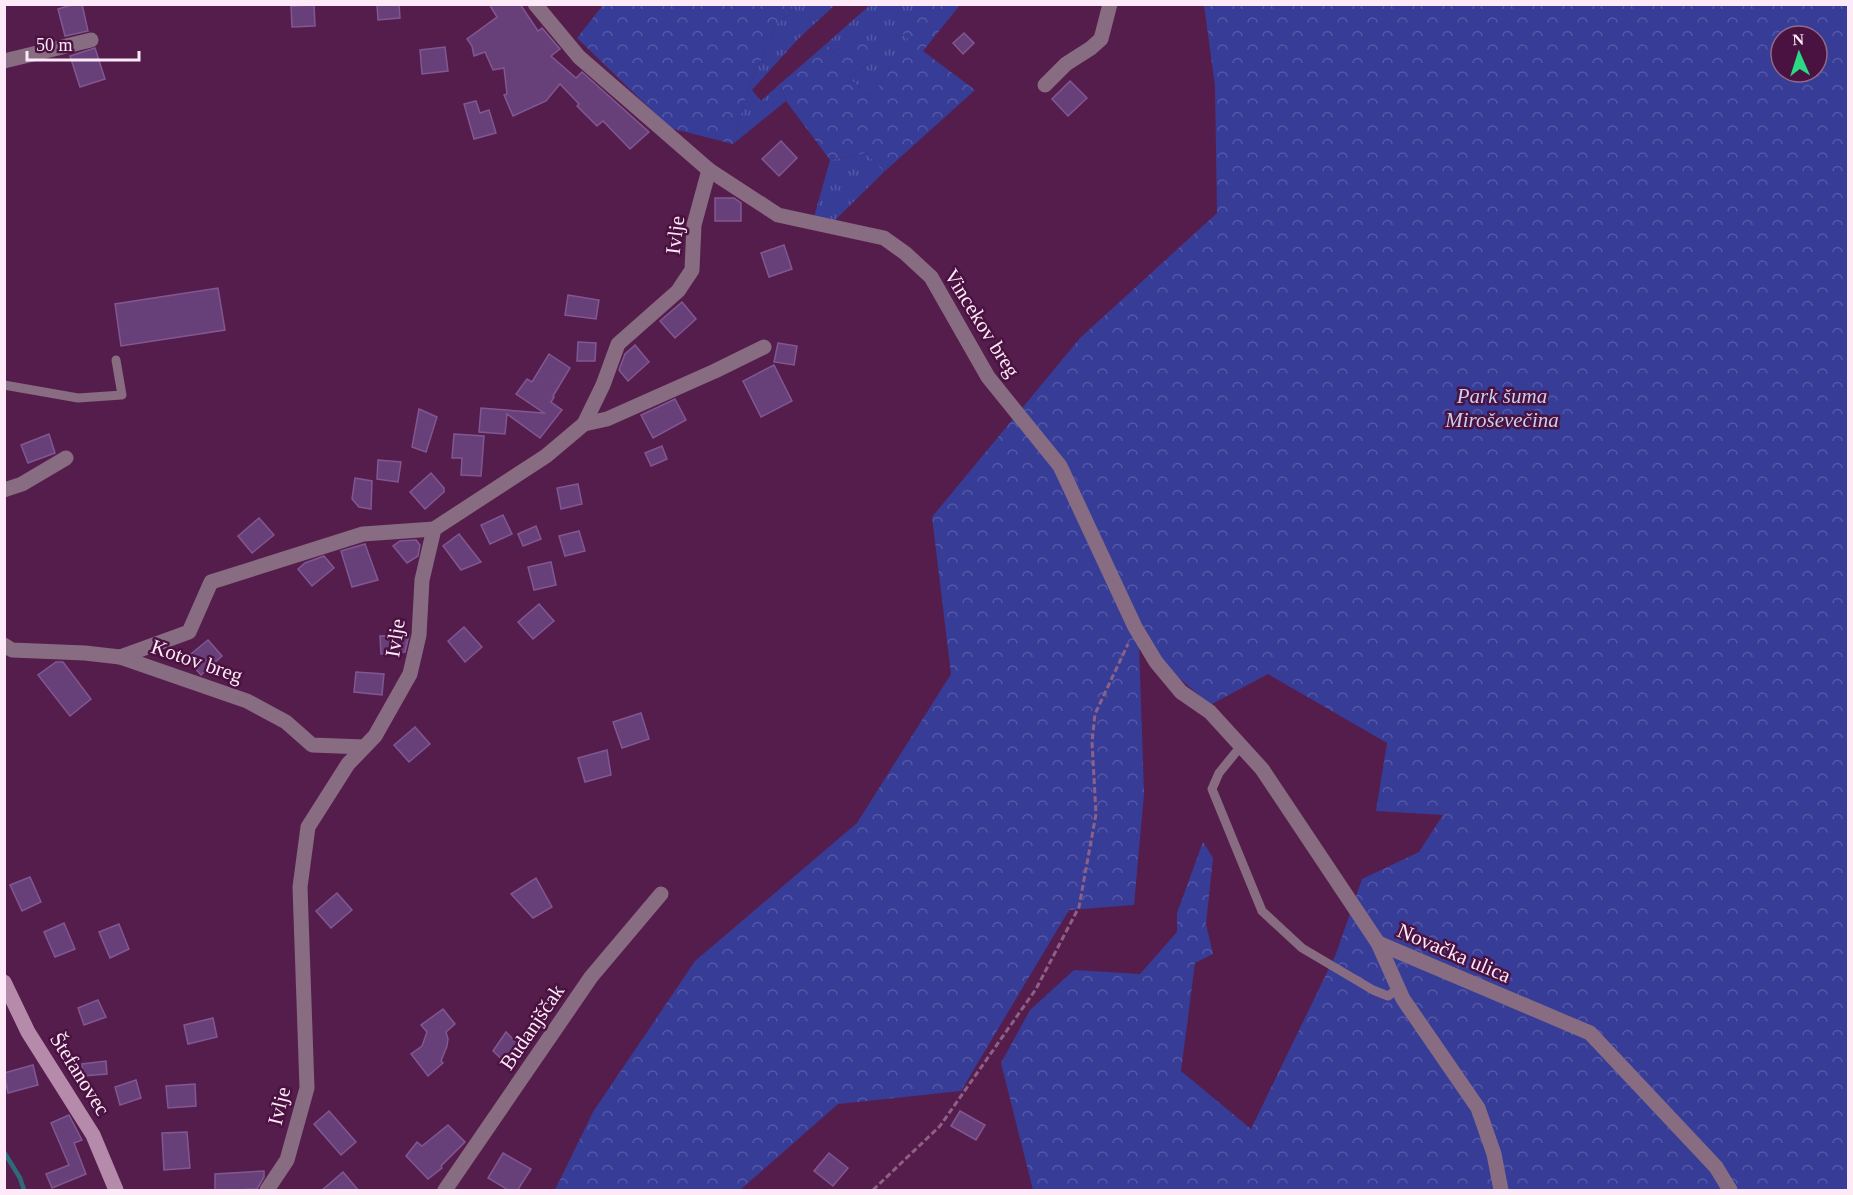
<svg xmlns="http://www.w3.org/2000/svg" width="1853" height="1195" viewBox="0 0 1853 1195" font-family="'Times New Roman',serif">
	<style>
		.grass { fill: url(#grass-tufts) }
		.forest { fill: url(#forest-crowns); fill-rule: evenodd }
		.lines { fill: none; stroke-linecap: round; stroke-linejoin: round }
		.stream { stroke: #2e6a79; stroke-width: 4.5 }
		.building { fill: #684079; stroke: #815792; stroke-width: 1.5 }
		.path { stroke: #8d6185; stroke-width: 3; stroke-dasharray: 6 3; stroke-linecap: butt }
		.lane { stroke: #886c81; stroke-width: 9 }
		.street { stroke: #886c81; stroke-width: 15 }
		.secondary { stroke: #b68aab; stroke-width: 15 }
		.labels { text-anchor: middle; stroke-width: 5; stroke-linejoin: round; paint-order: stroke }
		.street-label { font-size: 21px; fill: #fee9f8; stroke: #491240 }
		.park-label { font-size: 21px; font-style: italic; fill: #c9cfeb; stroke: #491240 }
	</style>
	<defs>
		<pattern id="grass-tufts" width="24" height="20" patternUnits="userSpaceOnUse" patternTransform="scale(1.5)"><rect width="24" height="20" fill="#373c97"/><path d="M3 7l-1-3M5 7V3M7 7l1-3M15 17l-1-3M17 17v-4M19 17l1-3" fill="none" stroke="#5558a6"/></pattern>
		<pattern id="forest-crowns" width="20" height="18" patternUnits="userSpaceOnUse" patternTransform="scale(1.5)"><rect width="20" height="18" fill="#373c97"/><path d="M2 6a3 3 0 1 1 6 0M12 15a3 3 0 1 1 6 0" fill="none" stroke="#5558a6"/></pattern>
	</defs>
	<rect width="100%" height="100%" fill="#551d4b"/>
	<g class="grass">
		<polygon points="790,5 835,5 798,39 752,90 761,101 781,83 786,101 733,144 748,89 778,22 795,12"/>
		<polygon points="870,5 929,5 902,33 909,39 881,84 868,95 849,78 886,50 841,59 826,44"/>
		<polygon points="866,153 884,172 834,221 814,217 830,160"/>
	</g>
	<g class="forest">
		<polygon points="790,4 795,12 778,22 748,89 733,144 670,128 577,38 603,5"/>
		<polygon points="929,4 960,5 923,51 975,90 884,172 866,153 830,160 786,101 781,83 826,44 841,59 851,43 868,43 886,50 849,78 868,95 881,84 908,39 902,33"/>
		<path d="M 1204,5 L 1848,5 L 1848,1190 L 1033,1190 L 1001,1063 L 1030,1010 L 1074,970 L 1140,974 L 1177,932 L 1177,913 L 1203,842 L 1213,858 L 1206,924 L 1213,954 L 1195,963 L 1181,1071 L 1251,1129 L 1336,954 L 1362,879 L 1419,852 L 1443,815 L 1376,811 L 1387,743 L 1268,674 L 1210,705 L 1139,643 L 1144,794 L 1134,905 L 1069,910 L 961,1091 L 838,1104 L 740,1190 L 555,1190 L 593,1112 L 695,961 L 857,823 L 951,674 L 932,517 L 1080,338 L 1217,213 L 1215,86 ZM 1781,36 L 1817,36 L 1817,72 L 1781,72 Z"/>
	</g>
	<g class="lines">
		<polyline class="stream" points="4,1152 20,1178 24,1190"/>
	</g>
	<g class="building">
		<polygon points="74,4 82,4 88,31 65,36 58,9"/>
		<polygon points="377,4 399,4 400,18 378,20"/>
		<polygon points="489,4 520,4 538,31 542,28 560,49 551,56 576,78 582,72 649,132 630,149 603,121 597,126 577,106 579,104 560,84 546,101 513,116 504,95 507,94 504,68 493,70 485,52 474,56 472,46 467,39 497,17"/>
		<polygon points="314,5 315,26 292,27 291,6"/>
		<polygon points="964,33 974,43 963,54 953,43"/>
		<polygon points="445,47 448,71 422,74 420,50"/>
		<polygon points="95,48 105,79 80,87 70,56"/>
		<polygon points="1070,81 1087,98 1068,116 1052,99"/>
		<polygon points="476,101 480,113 489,110 496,133 474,139 464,104"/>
		<polygon points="781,141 797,158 779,176 762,159"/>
		<polygon points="715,198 734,198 741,203 741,221 715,221"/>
		<polygon points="784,245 792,269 769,277 761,253"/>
		<polygon points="218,288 225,330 121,346 115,304"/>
		<polygon points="568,295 599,300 596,319 565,315"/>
		<polygon points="682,302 696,319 675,338 660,321"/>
		<polygon points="578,342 596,343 595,361 577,361"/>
		<polygon points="778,343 797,346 794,365 774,362"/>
		<polygon points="635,345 649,362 628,381 619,370 625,354"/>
		<polygon points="549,354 570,368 553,396 554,397 551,402 562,410 540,438 507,414 505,434 479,432 481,408 544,413 516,394 527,379 532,382"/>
		<polygon points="774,365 792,401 761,417 743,381"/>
		<polygon points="675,399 686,420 653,438 641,415"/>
		<polygon points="419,409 437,417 426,452 412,447"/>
		<polygon points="49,434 55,453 28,463 21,445"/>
		<polygon points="454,434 484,436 481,476 461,475 462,458 452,458"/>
		<polygon points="662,446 667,459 651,466 645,453"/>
		<polygon points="378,460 401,462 398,482 377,479"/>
		<polygon points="431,473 444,488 444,492 425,509 410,492"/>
		<polygon points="355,478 372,481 371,509 359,507 352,499"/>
		<polygon points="578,484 582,504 561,509 557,488"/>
		<polygon points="503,515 512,534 490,544 481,525"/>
		<polygon points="259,518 274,535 252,553 238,536"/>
		<polygon points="536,526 541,539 523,546 518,534"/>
		<polygon points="579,531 585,551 565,556 559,536"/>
		<polygon points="459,534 481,562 461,570 443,546"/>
		<polygon points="416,540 420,545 418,556 407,563 393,546 400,541"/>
		<polygon points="365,544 378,580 352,587 341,551"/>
		<polygon points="324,556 334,568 312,586 298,569 305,563"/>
		<polygon points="551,562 556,585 534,590 528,567"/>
		<polygon points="539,604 554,621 533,639 518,622"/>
		<polygon points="464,627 482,647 465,662 448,641"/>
		<polygon points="409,635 405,652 381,654 380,636"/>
		<polygon points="208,640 222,656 201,675 186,658"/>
		<polygon points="56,662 63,662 91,699 70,716 38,675"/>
		<polygon points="356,672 384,674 382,695 354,692"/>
		<polygon points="641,713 649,739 622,748 613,722"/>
		<polygon points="415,727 430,744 409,762 394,745"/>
		<polygon points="607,750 611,775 585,782 578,758"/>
		<polygon points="30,877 41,902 22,911 10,885"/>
		<polygon points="536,878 552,907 533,918 511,894"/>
		<polygon points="337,893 352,910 331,928 316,911"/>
		<polygon points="64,923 75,949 55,957 44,932"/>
		<polygon points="119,924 129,949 110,958 99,932"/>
		<polygon points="98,1000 106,1017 84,1025 78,1008"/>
		<polygon points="443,1009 455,1024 446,1032 448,1039 447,1046 441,1061 443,1063 428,1076 411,1054 422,1046 427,1032 421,1025"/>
		<polygon points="213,1018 217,1037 188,1044 184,1025"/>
		<polygon points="506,1032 525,1051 512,1069 493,1051"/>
		<polygon points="106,1061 107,1074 83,1076 82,1064"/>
		<polygon points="33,1065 38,1085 8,1093 4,1073"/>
		<polygon points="136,1080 141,1098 120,1105 115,1087"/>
		<polygon points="195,1084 196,1106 168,1108 166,1086"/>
		<polygon points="329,1111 356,1142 341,1155 314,1124"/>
		<polygon points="960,1111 985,1125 976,1140 951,1126"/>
		<polygon points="69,1115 82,1140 74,1143 86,1174 52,1188 46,1174 69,1165 51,1123"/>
		<polygon points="448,1125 465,1142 441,1166 442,1168 428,1179 406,1156 417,1142 422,1146"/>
		<polygon points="187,1132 190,1168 164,1170 162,1133"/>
		<polygon points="503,1153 531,1169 517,1191 510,1191 488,1178"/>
		<polygon points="829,1153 848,1168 833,1186 814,1171"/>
		<polygon points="264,1171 264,1177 257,1189 215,1191 215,1174"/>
		<polygon points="343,1172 359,1191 321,1191"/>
	</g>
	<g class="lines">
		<polyline class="path" points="873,1190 940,1126 1036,989 1079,907 1096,814 1092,742 1095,714 1128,644"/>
		<g class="lane">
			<polyline points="4,385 78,398 122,395 116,360"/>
			<polyline points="1241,746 1219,773 1212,789 1262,911 1302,948 1373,990 1388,996 1398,989"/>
		</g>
		<g class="street">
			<polyline points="535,4 579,57 709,170 778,215 884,238 905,253 931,277 988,377 1060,466 1135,627 1156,662 1181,692 1210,712 1262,769 1378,943 1403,999 1478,1108 1494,1154 1501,1190"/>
			<polyline points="4,61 91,40"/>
			<polyline points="1045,85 1066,64 1091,48 1101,39 1110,4"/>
			<polyline points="584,424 607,419 715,371 764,347"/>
			<polyline points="4,490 22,484 66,458"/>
			<polyline points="4,645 12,650 85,653 120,657 247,701 286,722 312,745 364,747"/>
			<polyline points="120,657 189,632 211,582 363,534 434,529"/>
			<polyline points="1378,943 1590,1033 1716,1167 1730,1190"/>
			<polyline points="267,1190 287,1160 307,1088 300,887 308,827 348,764 375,736 410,674 419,635 422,580 434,529 546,456 584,424 603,385 618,344 678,291 692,270 694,225 709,170"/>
			<polyline points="445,1190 591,977 661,894"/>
		</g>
		<polyline class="secondary" points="4,982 28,1032 93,1135 116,1190"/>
	</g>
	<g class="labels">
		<g class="street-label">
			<text transform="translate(675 235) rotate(-83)" y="7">Ivlje</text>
			<text transform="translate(982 323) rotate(58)" y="7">Vincekov breg</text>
			<text transform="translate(395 638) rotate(-81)" y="7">Ivlje</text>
			<text transform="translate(197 661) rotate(19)" y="7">Kotov breg</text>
			<text transform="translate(1454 953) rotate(23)" y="7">Novačka ulica</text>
			<text transform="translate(532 1027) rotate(-56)" y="7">Budanjščak</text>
			<text transform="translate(80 1074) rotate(58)" y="7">Štefanovec</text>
			<text transform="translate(279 1106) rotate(-76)" y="7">Ivlje</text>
		</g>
		<g class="park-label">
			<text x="1502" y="403">Park šuma<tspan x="1502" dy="24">Miroševečina</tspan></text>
		</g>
	</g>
	<rect width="1853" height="1195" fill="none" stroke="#fee9f8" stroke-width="12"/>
	<g transform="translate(1799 54) rotate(357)"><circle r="28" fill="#491240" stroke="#91688a" stroke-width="1.5"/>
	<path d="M0-4.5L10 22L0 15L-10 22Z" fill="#2dd884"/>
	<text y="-9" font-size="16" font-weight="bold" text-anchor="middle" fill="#fee9f8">N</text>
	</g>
	<path d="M27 51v9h112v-9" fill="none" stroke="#fee9f8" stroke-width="3"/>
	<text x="36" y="51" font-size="18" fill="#fee9f8" stroke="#491240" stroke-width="4.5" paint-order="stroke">50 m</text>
</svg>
